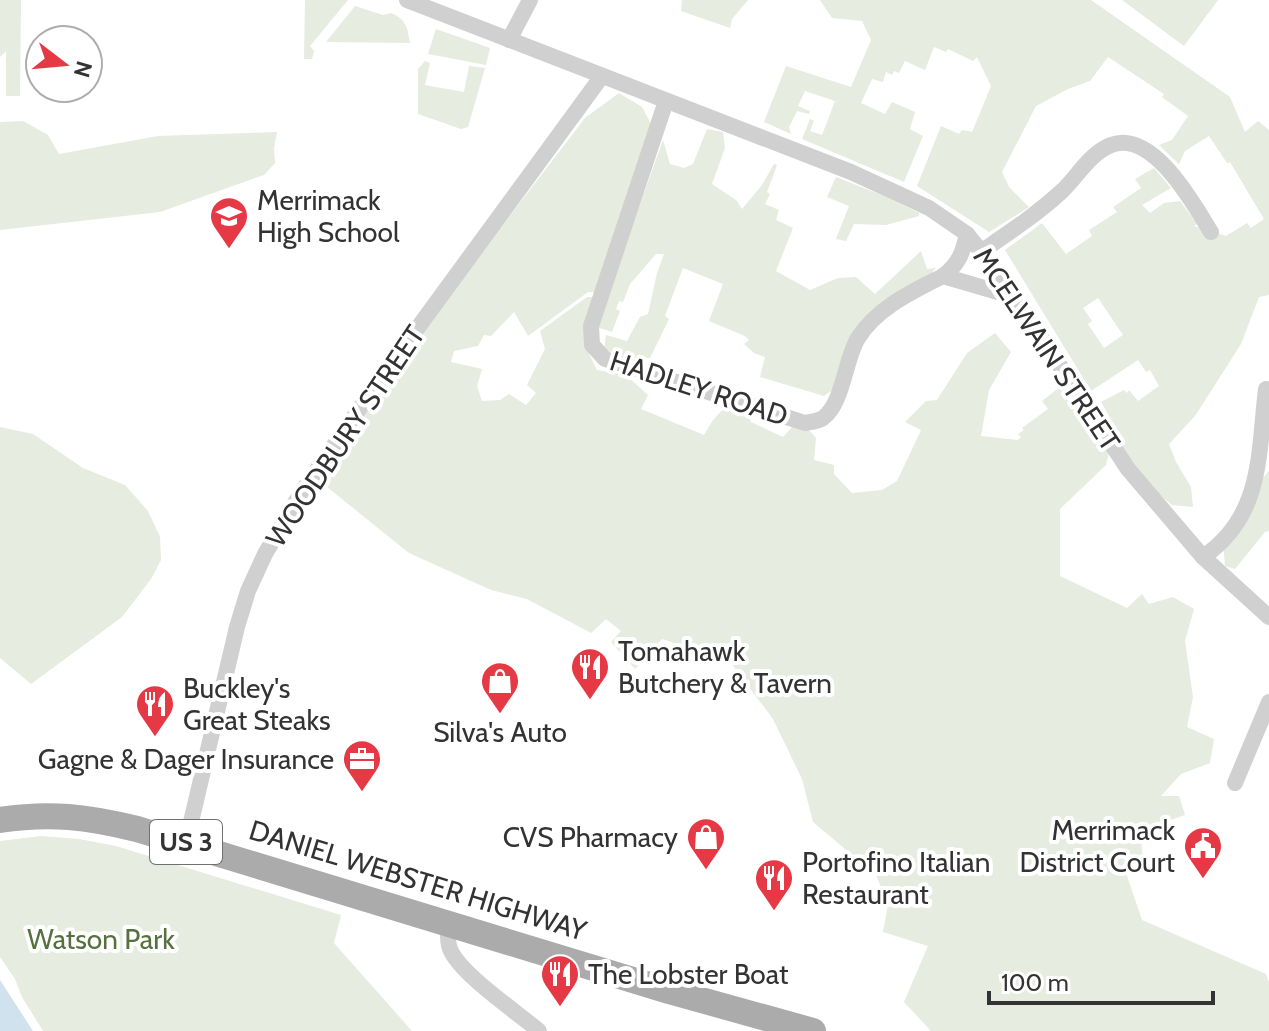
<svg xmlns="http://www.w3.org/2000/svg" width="1269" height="1031" viewBox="0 0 1269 1031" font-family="Cabin,sans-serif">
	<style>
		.green { fill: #e6ecdf; fill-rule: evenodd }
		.water { fill: #cfe2ee }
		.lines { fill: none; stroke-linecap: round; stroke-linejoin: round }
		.minor { stroke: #d0d0d0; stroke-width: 16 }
		.primary { stroke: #ababab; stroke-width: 26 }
		.labels { text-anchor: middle; stroke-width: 8; stroke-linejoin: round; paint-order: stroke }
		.shield { fill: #fff; stroke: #707070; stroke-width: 2 }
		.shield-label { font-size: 26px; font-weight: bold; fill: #333 }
		.poi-label { font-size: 28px; fill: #333; stroke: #fff; text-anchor: start }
		.street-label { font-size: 28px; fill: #333; stroke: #fff }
		.park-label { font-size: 28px; fill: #56703f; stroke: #fff }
	</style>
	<rect width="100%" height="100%" fill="#fff"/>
	<g class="green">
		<polygon points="0,0 21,0 20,96 6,96 6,51 0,57"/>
		<polygon points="305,0 348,0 310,46 314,51 312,59 304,59"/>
		<polygon points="682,0 748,0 732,19 730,28 681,11"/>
		<path d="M 820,0 L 1091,0 L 1230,97 L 1245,132 L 1258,121 L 1269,130 L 1269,295 L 1259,297 L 1241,344 L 1195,416 L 1169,444 L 1176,462 L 1191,487 L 1193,507 L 1172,505 L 1128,469 L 1107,438 L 1116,428 L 1101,402 L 1124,390 L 1127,393 L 1129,390 L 1138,401 L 1159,386 L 1150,370 L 1146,372 L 1138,360 L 1091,391 L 1005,250 L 1042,223 L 1066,254 L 1092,236 L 1089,230 L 1117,212 L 1113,207 L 1141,188 L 1135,179 L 1154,168 L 1171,188 L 1142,205 L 1150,213 L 1164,203 L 1180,201 L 1197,224 L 1194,226 L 1226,236 L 1247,223 L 1251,228 L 1264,219 L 1230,162 L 1227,163 L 1209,136 L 1185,151 L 1179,164 L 1159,145 L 1172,140 L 1188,116 L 1162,97 L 1164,94 L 1108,57 L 1090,81 L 1068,89 L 1036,106 L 1002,172 L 1009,187 L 1029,207 L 989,232 L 917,186 L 941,126 L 959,134 L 962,130 L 972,132 L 991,86 L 977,57 L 973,61 L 948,49 L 946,52 L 934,47 L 925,70 L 905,61 L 899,73 L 894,71 L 892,75 L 886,72 L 883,82 L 872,79 L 861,103 L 885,114 L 892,102 L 915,112 L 910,129 L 923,136 L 904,182 L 802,139 L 810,119 L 814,121 L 810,131 L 822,135 L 835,101 L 805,91 L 798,106 L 810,111 L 809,114 L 797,111 L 789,127 L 791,134 L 764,122 L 786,66 L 851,87 L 871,40 L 862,21 L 832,18 ZM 1098,298 L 1123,335 L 1104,348 L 1088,324 L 1092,321 L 1083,308 Z"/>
		<polygon points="1122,0 1218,0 1184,46"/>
		<path d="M 355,6 L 383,15 L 391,13 C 407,20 407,27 410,43 L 326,42 Z"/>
		<polygon points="436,29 490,48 486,65 428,54"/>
		<polygon points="425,61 430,63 425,85 464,92 469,66 485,68 468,127 461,129 418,114 418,69"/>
		<polygon points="619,93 642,107 655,131 602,293 588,292 528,336 514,312 491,336 484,335 478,346 454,351 451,362 482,369 477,386 482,401 500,400 509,394 526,405 536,393 527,385 545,349 540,331 587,297 594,297 584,344 597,370 626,375 648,395 641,409 704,435 713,420 726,406 749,412 751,422 783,437 793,426 809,430 816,438 814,460 834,465 834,474 852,493 882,490 897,481 921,430 905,422 926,401 937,400 967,353 995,333 1011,352 989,390 981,436 1018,440 1021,437 1018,434 1024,430 1022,428 1048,409 1042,401 1061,386 1068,396 1068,400 1109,453 1106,465 1060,509 1060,576 1127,608 1142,594 1149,604 1173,597 1194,609 1185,641 1193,697 1187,727 1214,739 1210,763 1181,774 1161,796 1179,796 1185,815 1140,831 1143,860 1123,864 1142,920 1266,974 1269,982 1269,1031 931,1031 904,1002 928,946 883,932 888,904 876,875 813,822 802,779 773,719 731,663 662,639 635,669 611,642 621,631 606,619 591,633 527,599 491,590 409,553 322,483 344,451 384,380 585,118"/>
		<polygon points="23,121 48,135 59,154 158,136 277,132 274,148 275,163 264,175 160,212 0,230 0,122"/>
		<polygon points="707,129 723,132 725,148 712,184 736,200 742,209 762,185 774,164 777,165 767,192 770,194 765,204 779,210 776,220 793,228 776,271 810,290 838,278 856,277 875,294 921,251 927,269 936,268 925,281 876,311 834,389 824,396 760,377 765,357 754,353 744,344 749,340 745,336 709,321 723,284 683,268 665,316 669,319 650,358 634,358 604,350 606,335 627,341 640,317 648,314 657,273 664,254 656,254 630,284 623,302 619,301 616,309 620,311 612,332 596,327 663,140 670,164 684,168 693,164"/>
		<polygon points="836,177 884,196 919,213 919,216 886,225 854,224 846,241 836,239 849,206 827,197"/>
		<polygon points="0,427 33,434 83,468 125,485 148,511 160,537 161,560 151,579 122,617 31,684 0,658"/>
		<polygon points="1269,471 1269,531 1265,532 1235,569 1225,566 1223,542 1253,489"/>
		<polygon points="41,836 79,839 116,846 341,915 334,943 412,1031 43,1031 22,997 15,979 0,957 0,841"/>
	</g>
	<polygon class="water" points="0,980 33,1031 0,1031"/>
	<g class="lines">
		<g class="minor">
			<polyline points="407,0 851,172 929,208 967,234 1000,275 1128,469 1203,557 1269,617"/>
			<polyline points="509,40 530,0"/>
			<path d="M 666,101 L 591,326 L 592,345 L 605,359 L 805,423 C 811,422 819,421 823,418 C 843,404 845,359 858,338 C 878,307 912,292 943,276 L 1015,297"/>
			<path d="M 982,251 C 1010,232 1037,214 1062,191 C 1078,176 1089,154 1111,145 C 1153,129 1194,205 1211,232"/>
			<path d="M 943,276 C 959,264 963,252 967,234"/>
			<path d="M 1203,557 C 1263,516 1258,455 1266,389"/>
			<polyline points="1235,783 1269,702"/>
			<polyline points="186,843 237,627 248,591 265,554 302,491 381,378 602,76"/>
			<path d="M 448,924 C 448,932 447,941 450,949 C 460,974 517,1012 539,1031"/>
		</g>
		<path class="primary" d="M 0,820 C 50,812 88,817 137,829 L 669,991 L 813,1031"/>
	</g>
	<defs>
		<g id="school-pin" transform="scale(2)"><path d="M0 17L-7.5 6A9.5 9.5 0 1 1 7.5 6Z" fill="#e63946" stroke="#fff"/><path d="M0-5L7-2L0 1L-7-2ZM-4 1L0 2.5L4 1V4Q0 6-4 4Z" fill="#fff"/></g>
		<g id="restaurant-pin" transform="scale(2)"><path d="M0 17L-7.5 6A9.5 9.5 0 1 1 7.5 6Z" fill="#e63946" stroke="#fff"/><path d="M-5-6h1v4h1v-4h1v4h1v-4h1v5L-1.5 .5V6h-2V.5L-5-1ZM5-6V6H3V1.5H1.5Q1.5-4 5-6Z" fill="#fff"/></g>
		<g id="shop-pin" transform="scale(2)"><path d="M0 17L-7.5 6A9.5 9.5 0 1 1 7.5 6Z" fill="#e63946" stroke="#fff"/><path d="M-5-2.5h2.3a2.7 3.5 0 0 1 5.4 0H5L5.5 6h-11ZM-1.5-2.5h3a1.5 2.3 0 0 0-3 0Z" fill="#fff"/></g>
		<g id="office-pin" transform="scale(2)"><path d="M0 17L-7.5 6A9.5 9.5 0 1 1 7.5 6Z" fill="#e63946" stroke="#fff"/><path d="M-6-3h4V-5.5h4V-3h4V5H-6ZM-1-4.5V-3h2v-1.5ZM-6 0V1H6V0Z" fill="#fff"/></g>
		<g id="civic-pin" transform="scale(2)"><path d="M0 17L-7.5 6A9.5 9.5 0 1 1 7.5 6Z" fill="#e63946" stroke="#fff"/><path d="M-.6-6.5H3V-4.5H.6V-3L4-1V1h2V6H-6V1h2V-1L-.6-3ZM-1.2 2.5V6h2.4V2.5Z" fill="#fff"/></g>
	</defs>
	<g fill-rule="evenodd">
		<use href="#school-pin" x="229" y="216"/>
		<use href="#restaurant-pin" x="590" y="667"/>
		<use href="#shop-pin" x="500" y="681"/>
		<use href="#restaurant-pin" x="155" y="704"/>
		<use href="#office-pin" x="362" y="759"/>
		<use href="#shop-pin" x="706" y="837"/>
		<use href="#civic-pin" x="1203" y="846"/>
		<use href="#restaurant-pin" x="774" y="878"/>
		<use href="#restaurant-pin" x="560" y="974"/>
	</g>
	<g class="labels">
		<rect class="shield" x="150" y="820" width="72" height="44" rx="6"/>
		<g class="shield-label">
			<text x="186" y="851">US 3</text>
		</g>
		<g class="poi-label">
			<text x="257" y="210">Merrimack<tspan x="257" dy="32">High School</tspan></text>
			<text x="618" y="661">Tomahawk<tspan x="618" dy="32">Butchery &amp; Tavern</tspan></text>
			<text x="183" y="698">Buckley's<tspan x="183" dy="32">Great Steaks</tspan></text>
			<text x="500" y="742" text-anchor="middle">Silva's Auto</text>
			<text x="334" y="769" text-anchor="end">Gagne &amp; Dager Insurance</text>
			<text x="1175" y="840" text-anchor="end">Merrimack<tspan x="1175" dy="32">District Court</tspan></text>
			<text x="678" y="847" text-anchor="end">CVS Pharmacy</text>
			<text x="802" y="872">Portofino Italian<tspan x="802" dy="32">Restaurant</tspan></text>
			<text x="588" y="984">The Lobster Boat</text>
		</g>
		<g class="street-label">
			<text transform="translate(1047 349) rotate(56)" y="10">MCELWAIN STREET</text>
			<text transform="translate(699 388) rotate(18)" y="10">HADLEY ROAD</text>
			<text transform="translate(345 436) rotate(-56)" y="10">WOODBURY STREET</text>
			<text transform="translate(418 880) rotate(17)" y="10">DANIEL WEBSTER HIGHWAY</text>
		</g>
		<g class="park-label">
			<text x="101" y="949">Watson Park</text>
		</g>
	</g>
	<g transform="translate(64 64) rotate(106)"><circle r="38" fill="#ffffff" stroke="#adadad" stroke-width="2"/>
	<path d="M0-6L14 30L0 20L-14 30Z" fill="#e63946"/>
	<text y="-12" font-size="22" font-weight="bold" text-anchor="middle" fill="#333333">N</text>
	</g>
	<path d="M989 991v12h224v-12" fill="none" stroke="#333333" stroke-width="4"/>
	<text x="1001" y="991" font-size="24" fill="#333333" stroke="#ffffff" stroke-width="6" paint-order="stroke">100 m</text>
</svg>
